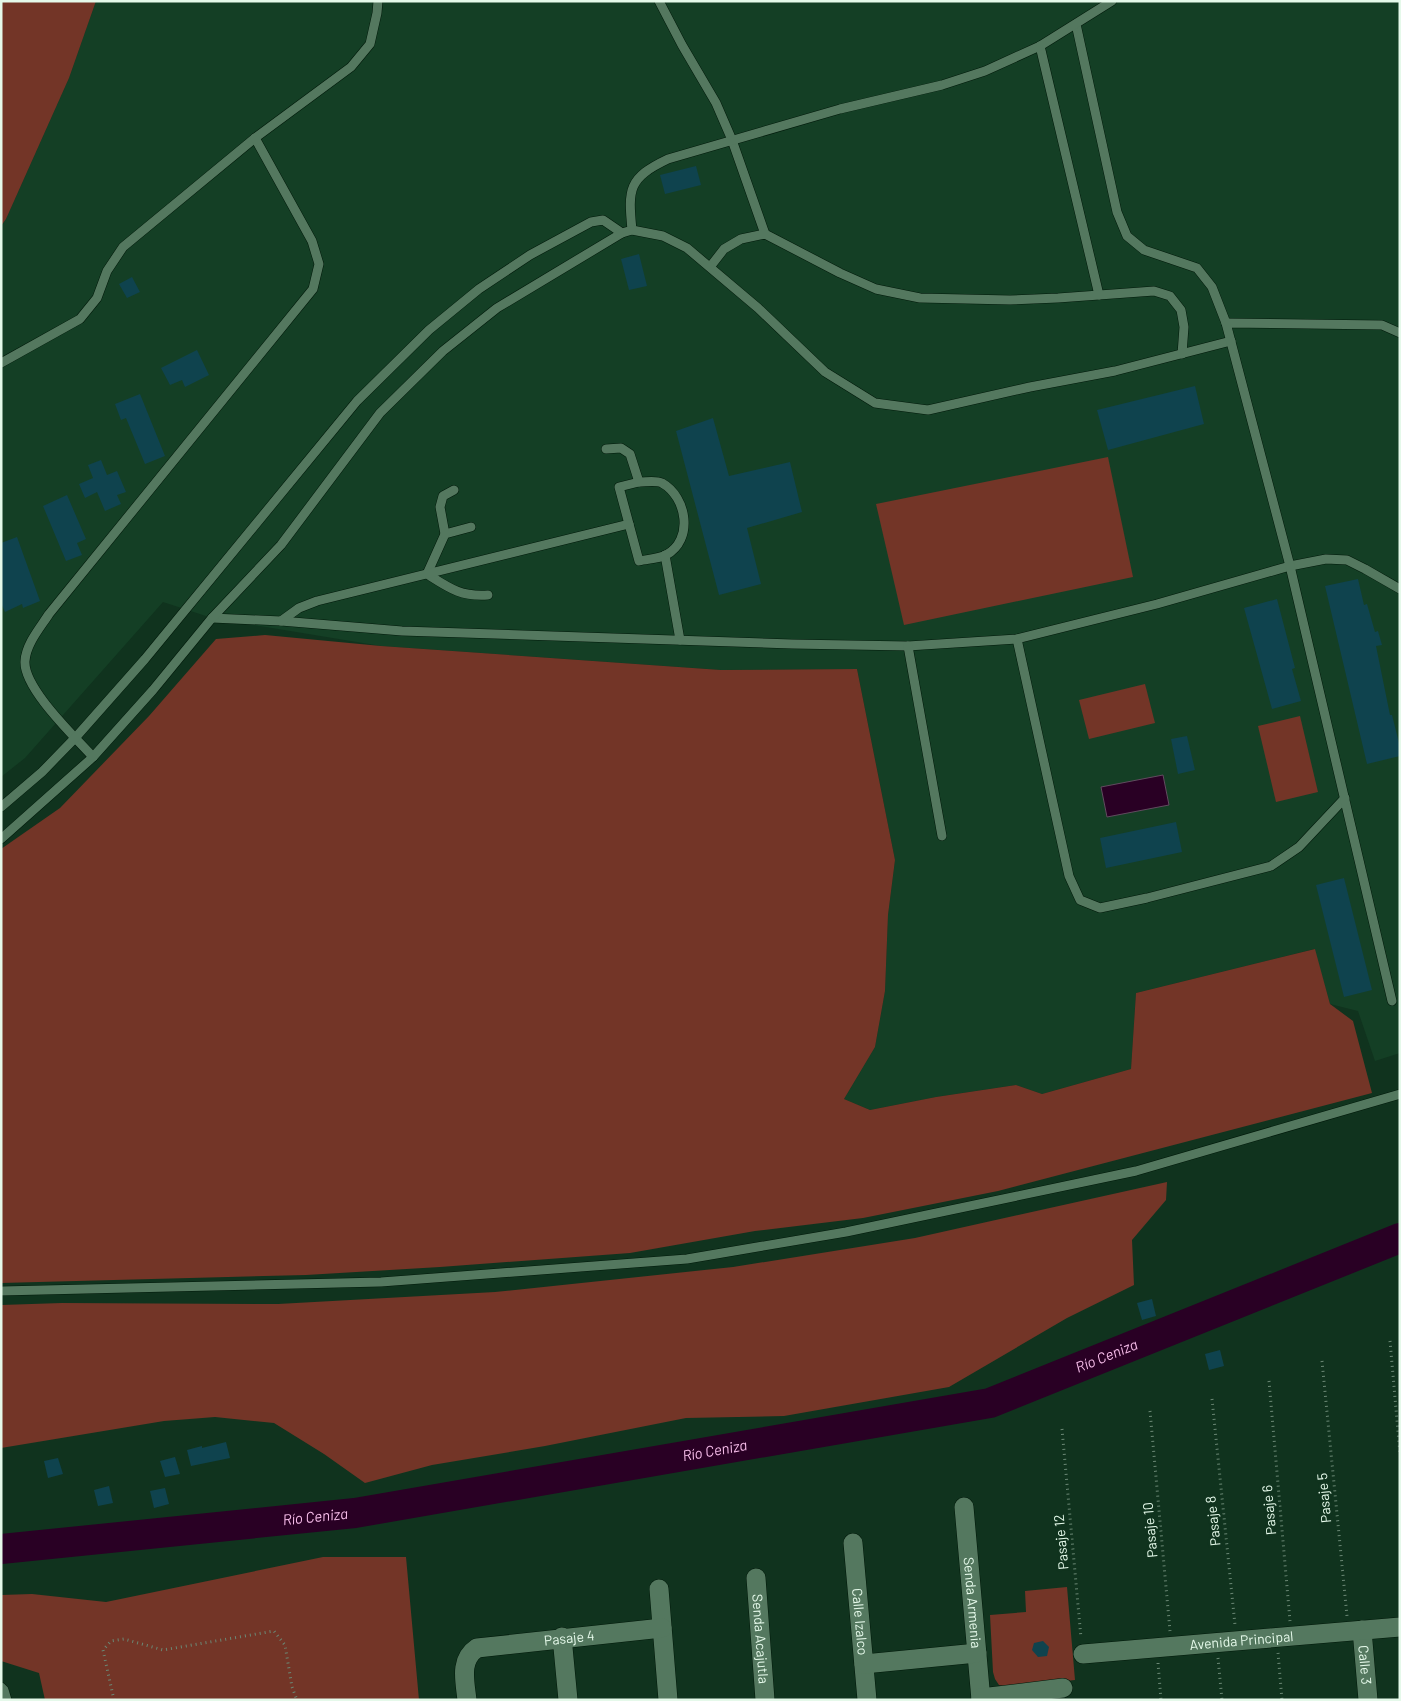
<svg xmlns="http://www.w3.org/2000/svg" width="1401" height="1701" viewBox="0 0 1401 1701" font-family="Barlow,sans-serif">
	<style>
		.built { fill: #143f25 }
		.green { fill: #733527 }
		.water { fill: #290024; stroke: #614b5f }
		.lines { fill: none; stroke-linecap: round; stroke-linejoin: round }
		.river { stroke: #290024; stroke-width: 30 }
		.building { fill: #0f434e }
		.lane-casing { stroke: #01190a; stroke-width: 10 }
		.street-casing { stroke: #01190a; stroke-width: 20 }
		.path { stroke: #6b8875; stroke-width: 3; stroke-dasharray: 1 4; stroke-linecap: butt }
		.lane { stroke: #54785f; stroke-width: 9 }
		.street { stroke: #54785f; stroke-width: 19 }
		.labels { text-anchor: middle; stroke-width: 5; stroke-linejoin: round; paint-order: stroke }
		.street-label { font-size: 14px; fill: #e5f9ea; stroke: #10331e }
		.water-label { font-size: 15px; font-style: italic; fill: #f6bce9; stroke: #10331e }
	</style>
	<rect width="100%" height="100%" fill="#10331e"/>
	<polygon class="built" points="96,1 1400,1 1400,1053 1375,1061 1358,1011 1330,1004 1314,949 1136,993 1131,1069 1042,1094 1016,1085 936,1097 870,1110 844,1099 875,1047 885,991 888,915 895,860 857,669 721,670 381,646 212,618 163,602 25,758 1,777 1,226 6,219 69,78"/>
	<g class="green">
		<polygon points="1,1 96,1 69,78 6,219 1,226"/>
		<polygon points="1108,457 1133,577 904,625 876,504"/>
		<polygon points="265,635 381,646 721,670 857,669 895,860 888,915 885,991 875,1047 844,1099 870,1110 936,1097 1016,1085 1042,1094 1131,1069 1136,993 1315,949 1330,1004 1353,1021 1372,1093 998,1191 863,1218 755,1231 630,1253 440,1267 306,1275 1,1283 1,849 60,808 149,716 216,639"/>
		<polygon points="1145,684 1155,723 1089,739 1079,700"/>
		<polygon points="1300,716 1318,792 1276,802 1258,726"/>
		<polygon points="1167,1182 1166,1200 1132,1240 1134,1285 1067,1318 949,1387 784,1416 686,1418 545,1446 432,1465 365,1483 324,1454 274,1423 215,1417 164,1421 1,1448 1,1305 62,1303 278,1304 495,1292 733,1267 915,1238"/>
		<polygon points="323,1557 406,1557 419,1700 45,1700 39,1673 1,1661 1,1595 32,1594 106,1602"/>
		<polygon points="1067,1587 1075,1680 1007,1687 999,1685 995,1679 993,1672 990,1615 1026,1612 1025,1591"/>
	</g>
	<polygon class="water" points="1163,775 1169,805 1107,817 1101,787"/>
	<g class="lines">
		<path class="river" id="s1" d="M 1,1549 L 355,1513 L 990,1403 L 1400,1238"/>
	</g>
	<g class="building">
		<polygon points="696,166 701,185 665,194 660,175"/>
		<polygon points="639,254 647,286 629,290 621,259"/>
		<polygon points="132,277 140,292 127,298 119,284"/>
		<polygon points="197,350 209,375 185,387 182,380 170,385 161,368"/>
		<polygon points="1195,386 1204,424 1108,450 1097,410"/>
		<polygon points="140,394 165,456 145,464 126,418 121,420 115,404"/>
		<polygon points="713,418 729,476 790,462 802,512 747,528 761,584 719,595 676,431"/>
		<polygon points="101,460 107,475 117,471 126,492 117,495 121,504 105,511 97,492 85,498 79,484 93,478 88,465"/>
		<polygon points="67,495 86,539 77,543 82,555 66,561 43,506"/>
		<polygon points="17,537 40,601 23,608 22,604 5,612 1,603 1,543"/>
		<polygon points="1358,579 1364,605 1367,604 1375,632 1378,631 1382,645 1376,646 1390,715 1392,715 1400,747 1400,756 1367,764 1325,586"/>
		<polygon points="1277,599 1295,668 1292,669 1301,701 1272,709 1244,608"/>
		<polygon points="1187,736 1195,770 1178,774 1171,739"/>
		<polygon points="1176,822 1182,852 1106,868 1100,838"/>
		<polygon points="1344,878 1372,990 1344,997 1316,885"/>
		<polygon points="1152,1299 1156,1316 1142,1320 1137,1303"/>
		<polygon points="1220,1350 1224,1366 1209,1370 1205,1354"/>
		<polygon points="226,1442 230,1458 191,1466 187,1450 202,1446 202,1448"/>
		<polygon points="175,1457 180,1474 165,1477 160,1461"/>
		<polygon points="58,1458 63,1474 48,1478 44,1461"/>
		<polygon points="109,1486 113,1503 98,1506 94,1490"/>
		<polygon points="165,1488 169,1504 154,1508 150,1491"/>
		<polygon points="1043,1641 1049,1647 1047,1656 1038,1657 1032,1650 1034,1643"/>
	</g>
	<g class="lines">
		<g class="lane-casing">
			<g id="lane">
				<polyline points="659,1 682,45 716,103 732,140 765,234"/>
				<polyline points="1076,24 1117,212 1127,236 1144,250 1197,268 1212,287 1226,323"/>
				<polyline points="1040,46 1099,295"/>
				<path d="M 632,230 C 628,189 628,178 668,159 L 840,109 L 942,85 L 985,71 L 1040,46 L 1112,1"/>
				<polyline points="710,267 724,249 741,239 765,234 840,273 876,289 920,298 1010,300 1058,298 1154,291 1170,296 1181,310 1184,327 1182,354"/>
				<polyline points="1,363 80,319 97,298 107,271 123,247 255,138 351,67 370,44 377,13 378,1"/>
				<polyline points="606,449 621,448 630,454 639,482"/>
				<path d="M 639,482 C 646,482 656,480 662,483 C 687,497 694,540 666,555 C 658,559 647,559 639,561 L 619,487 Z"/>
				<path d="M 471,527 L 445,534 L 427,574 C 449,588 461,597 488,595"/>
				<polyline points="445,534 440,507 443,496 454,490"/>
				<polyline points="665,555 680,640"/>
				<polyline points="212,618 281,621 402,631 792,644 908,646 1017,639 1157,604 1290,566 1326,559 1347,560 1365,569 1400,589"/>
				<polyline points="281,621 299,608 317,601 629,524"/>
				<polyline points="1017,639 1069,876 1080,900 1100,908 1147,898 1271,866 1299,847 1345,798"/>
				<polyline points="908,646 942,836"/>
				<path d="M 93,757 C 75,737 23,688 25,661 C 26,644 40,628 49,614 L 313,289 L 319,264 L 312,241 L 255,138"/>
				<polyline points="1,807 42,772 76,737 145,659 357,401 429,330 479,289 530,255 591,222 603,220 622,233"/>
				<polyline points="1,839 93,757 153,690 212,618 281,545 380,413 443,351 497,308 622,233 632,230 663,236 687,248 758,308 825,372 875,403 928,410 1030,387 1115,371 1231,341"/>
				<polyline points="1392,1001 1290,566 1226,323 1382,325 1400,333"/>
				<polyline points="1,1291 381,1282 687,1259 846,1232 1136,1171 1400,1094"/>
				<polyline points="1,1687 4,1690 7,1700"/>
			</g>
		</g>
		<g class="street-casing">
			<g id="street">
				<path id="s2" d="M 964,1507 L 981,1700"/>
				<path id="s3" d="M 853,1543 L 867,1700"/>
				<path id="s4" d="M 756,1578 L 765,1700"/>
				<polyline points="659,1589 668,1700"/>
				<path id="s5" d="M 1362,1630 L 1368,1700"/>
				<polyline points="562,1637 568,1700"/>
				<path id="s6" d="M 1083,1654 L 1400,1627"/>
				<polyline points="864,1664 977,1653"/>
				<polyline points="981,1698 1063,1688"/>
				<path id="s7" d="M 467,1700 C 465,1681 459,1660 477,1648 L 662,1628"/>
			</g>
		</g>
		<g class="path">
			<polyline points="1390,1341 1400,1454"/>
			<polyline points="1322,1361 1347,1616"/>
			<polyline points="1269,1381 1290,1621"/>
			<polyline points="1212,1399 1235,1625"/>
			<polyline points="1150,1411 1170,1631"/>
			<polyline points="1062,1429 1081,1638"/>
			<polyline points="1278,1653 1282,1700"/>
			<polyline points="1218,1658 1222,1700"/>
			<polyline points="1158,1663 1161,1700"/>
			<polyline points="114,1700 103,1650 111,1641 124,1639 163,1650 274,1631 285,1645 292,1687 297,1700"/>
		</g>
		<use href="#lane" class="lane"/>
		<use href="#street" class="street"/>
	</g>
	<g class="labels">
		<g class="street-label">
			<text transform="translate(1324 1498) rotate(-95)" y="5">Pasaje 5</text>
			<text transform="translate(1269 1510) rotate(-95)" y="5">Pasaje 6</text>
			<text transform="translate(1213 1521) rotate(-96)" y="5">Pasaje 8</text>
			<text transform="translate(1150 1530) rotate(-95)" y="5">Pasaje 10</text>
			<text transform="translate(1061 1542) rotate(-95)" y="5">Pasaje 12</text>
			<text dy="5" stroke="none"><textPath href="#s2" startOffset="96">Senda Armenia</textPath></text>
			<text dy="5" stroke="none"><textPath href="#s3" startOffset="79">Calle Izalco</textPath></text>
			<text dy="5" stroke="none"><textPath href="#s7" startOffset="149">Pasaje 4</textPath></text>
			<text dy="5" stroke="none"><textPath href="#s4" startOffset="61">Senda Acajutla</textPath></text>
			<text dy="5" stroke="none"><textPath href="#s6" startOffset="159">Avenida Principal</textPath></text>
			<text dy="5" stroke="none"><textPath href="#s5" startOffset="35">Calle 3</textPath></text>
		</g>
		<g class="water-label">
			<text dy="5" stroke="none"><textPath href="#s1" startOffset="1126">Río Ceniza</textPath></text>
			<text dy="5" stroke="none"><textPath href="#s1" startOffset="721">Río Ceniza</textPath></text>
			<text dy="5" stroke="none"><textPath href="#s1" startOffset="316">Río Ceniza</textPath></text>
		</g>
	</g>
	<rect width="1401" height="1701" fill="none" stroke="#e5f9ea" stroke-width="5"/>
</svg>
